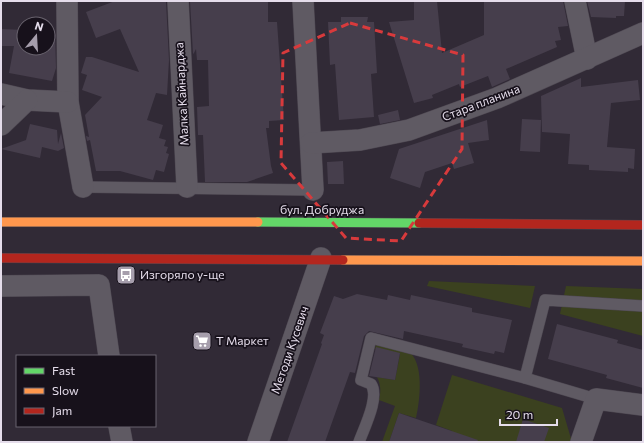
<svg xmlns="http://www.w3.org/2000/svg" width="644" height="443" viewBox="0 0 644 443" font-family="Commissioner,sans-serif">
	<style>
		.green { fill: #3b411f }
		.building { fill: #463e4c }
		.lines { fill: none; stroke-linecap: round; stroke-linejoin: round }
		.lane-casing { stroke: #4e4852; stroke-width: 12 }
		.street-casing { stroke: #4e4852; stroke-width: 22 }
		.fast-casing { stroke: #4e4852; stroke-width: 10 }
		.slow-casing { stroke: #4e4852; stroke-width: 10 }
		.jam-casing { stroke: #4e4852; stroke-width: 10 }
		.lane { stroke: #5f5a63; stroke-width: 11 }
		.street { stroke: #5f5a63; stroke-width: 21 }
		.fast { stroke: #63d668; stroke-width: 9 }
		.slow { stroke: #ff974d; stroke-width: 9 }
		.jam { stroke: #b3261e; stroke-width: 9 }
		.marked { fill: none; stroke: #d83a3c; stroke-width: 3; stroke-dasharray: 8 5; stroke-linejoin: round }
		.labels { text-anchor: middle; stroke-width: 3.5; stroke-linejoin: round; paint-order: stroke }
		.street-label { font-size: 12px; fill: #e5ddeb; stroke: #17111b }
		.poi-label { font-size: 12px; fill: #e5ddeb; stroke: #17111b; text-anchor: start }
	</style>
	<rect width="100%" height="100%" fill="#312a36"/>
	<g class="green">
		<polygon points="429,281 535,286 530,308 427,286"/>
		<polygon points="566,286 643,289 643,336 560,314"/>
		<path d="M 376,345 C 385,346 400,345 407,350 C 425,361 420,401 416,418 L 399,413 L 389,442 L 382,442 L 395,406 L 379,400 C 381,392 381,385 377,377 L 395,380 L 400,354 L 375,349 Z"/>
		<polygon points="452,375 562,408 572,442 448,442 452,431 436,425"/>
	</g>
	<g class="building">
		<polygon points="115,1 166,1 169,60 167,95 156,93 147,120 163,125 159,138 166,140 164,146 168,147 166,153 169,154 164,172 156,170 153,180 120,171 96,171 90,140 87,141 86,136 89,137 85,115 102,97 82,90 87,75 81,73 86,57 92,57 139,72 120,29 96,38 86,12"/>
		<polygon points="190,1 268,1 268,22 277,22 284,120 269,121 269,128 266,128 271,166 273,173 247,182 205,182 203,135 198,135 197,107 209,106 208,60 197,60 196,49 194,53 193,54"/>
		<polygon points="414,1 437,1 442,53 484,35 484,1 563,1 568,26 558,27 561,40 555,41 557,47 506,69 510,79 492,87 488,76 460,87 459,84 432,95 433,98 414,103 389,22 414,20"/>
		<polygon points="587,1 625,1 624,16 616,16 616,18 591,17"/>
		<polygon points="341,17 368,17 367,22 374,22 377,73 371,74 374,117 339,120 335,64 330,65 328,22 341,22"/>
		<polygon points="1,29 24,30 24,48 48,48 48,32 55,32 56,68 52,81 9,73 14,46 1,46"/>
		<polygon points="581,78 581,87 638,80 640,100 611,103 607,147 635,149 634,169 628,168 628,172 589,170 589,165 568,164 570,134 542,132 541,96"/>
		<polygon points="398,110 400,120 380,124 378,115"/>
		<polygon points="522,119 541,120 540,152 520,151"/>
		<polygon points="487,120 489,140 468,143 474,163 454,169 452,163 425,172 420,188 390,178 399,149"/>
		<polygon points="30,124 57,130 58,144 61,133 64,148 58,151 42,147 40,158 1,149 26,140"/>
		<polygon points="343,161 344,184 328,184 327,162"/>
		<polygon points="357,294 387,300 388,295 410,300 411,295 472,308 472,312 512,320 504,353 495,351 494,354 462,347 463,344 404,331 403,339 369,331 364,336 355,373 350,372 325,442 287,442 322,344 321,343 324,335 320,333 334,296 343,299"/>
		<polygon points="557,324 618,340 617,343 643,350 643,388 606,378 607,375 548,359"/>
		<polygon points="376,347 400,353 395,380 369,376"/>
		<polygon points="399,413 478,440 477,442 389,442"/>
		<polygon points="523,419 549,428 544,442 516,442"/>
	</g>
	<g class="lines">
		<g class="lane-casing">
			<g id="lane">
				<polyline points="83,187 313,190"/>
				<polyline points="525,378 596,399"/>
				<path d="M 359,442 C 364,428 380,397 371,384 L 361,380 L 371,338 L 525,378 L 545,300 L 643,306"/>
			</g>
		</g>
		<g class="street-casing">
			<g id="street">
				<polyline points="67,1 68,102 83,187"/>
				<polyline points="178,1 187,187"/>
				<polyline points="303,1 313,190"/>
				<polyline points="575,1 587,59"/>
				<polyline points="1,94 27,100 68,102"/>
				<polyline points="1,125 27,100"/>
				<polyline points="311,143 360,140 409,130 497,98 643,33"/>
				<polyline points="1,286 99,285 109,356"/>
				<polyline points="119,426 122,442"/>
				<polyline points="258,442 321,258"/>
				<polyline points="581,442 596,399 643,405"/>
			</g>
		</g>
		<g class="fast-casing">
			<polyline id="fast" points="258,222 419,223"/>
		</g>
		<g class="slow-casing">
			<g id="slow">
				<polyline points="1,222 258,222"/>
				<polyline points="343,260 643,261"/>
			</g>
		</g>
		<g class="jam-casing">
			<g id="jam">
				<polyline points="419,223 643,225"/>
				<polyline points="1,258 343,260"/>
			</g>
		</g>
		<use href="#lane" class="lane"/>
		<use href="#street" class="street"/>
		<use href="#fast" class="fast"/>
		<use href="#slow" class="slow"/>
		<use href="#jam" class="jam"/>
	</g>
	<path class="marked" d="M 350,23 L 463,55 L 462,149 L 401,241 L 346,238 L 281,163 L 283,53 Z"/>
	<defs>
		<g id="bus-square" transform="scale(1)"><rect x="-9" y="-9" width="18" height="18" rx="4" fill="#a69eac" stroke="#17111b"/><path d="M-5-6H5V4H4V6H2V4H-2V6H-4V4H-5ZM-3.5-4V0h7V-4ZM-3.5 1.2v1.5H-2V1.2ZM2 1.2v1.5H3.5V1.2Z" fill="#fff"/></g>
		<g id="supermarket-square" transform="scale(1)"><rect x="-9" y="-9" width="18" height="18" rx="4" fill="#a69eac" stroke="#17111b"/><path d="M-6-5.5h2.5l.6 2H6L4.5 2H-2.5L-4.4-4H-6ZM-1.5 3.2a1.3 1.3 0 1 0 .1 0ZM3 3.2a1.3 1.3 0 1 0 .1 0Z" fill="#fff"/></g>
	</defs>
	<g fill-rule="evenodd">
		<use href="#bus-square" x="126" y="275"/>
		<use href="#supermarket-square" x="202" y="341"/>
	</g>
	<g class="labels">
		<g class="street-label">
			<text transform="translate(182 94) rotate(-93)" y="4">Малка Кайнарджа</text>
			<text transform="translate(481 103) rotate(-21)" y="4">Стара планина</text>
			<text x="322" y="214">бул. Добруджа</text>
			<text transform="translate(290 350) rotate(-71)" y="4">Методи Кусевич</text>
		</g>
		<g class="poi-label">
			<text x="140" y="279">Изгоряло у-ще</text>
			<text x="216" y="345">Т Маркет</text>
		</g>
	</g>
	<rect width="644" height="443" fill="none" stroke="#e5ddeb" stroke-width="4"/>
	<rect x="16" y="355" width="140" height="72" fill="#17111b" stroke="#69636e"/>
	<rect x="24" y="368" width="20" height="6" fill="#63d668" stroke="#69636e"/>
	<text x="52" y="375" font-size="12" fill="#e5ddeb">Fast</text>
	<rect x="24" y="388" width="20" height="6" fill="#ff974d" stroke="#69636e"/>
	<text x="52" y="395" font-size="12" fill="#e5ddeb">Slow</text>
	<rect x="24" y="408" width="20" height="6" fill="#b3261e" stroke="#69636e"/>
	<text x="52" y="415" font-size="12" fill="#e5ddeb">Jam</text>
	<g transform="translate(36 36) rotate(18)"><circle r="19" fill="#17111b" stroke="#69636e"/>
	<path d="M0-3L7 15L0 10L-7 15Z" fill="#a69eac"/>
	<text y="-6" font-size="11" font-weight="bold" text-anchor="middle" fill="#e5ddeb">N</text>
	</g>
	<path d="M500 419v6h57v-6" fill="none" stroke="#e5ddeb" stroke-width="2"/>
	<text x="506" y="419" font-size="12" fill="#e5ddeb" stroke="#17111b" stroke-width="3" paint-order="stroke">20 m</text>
</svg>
